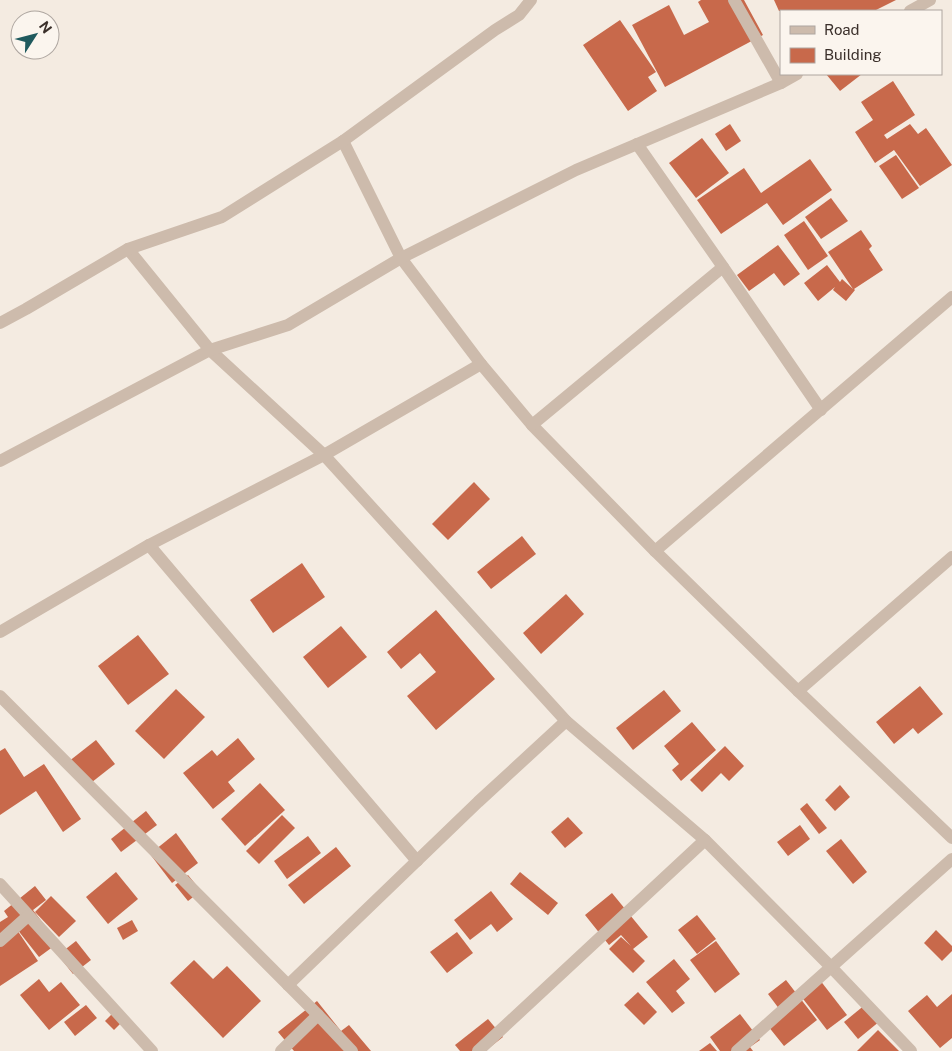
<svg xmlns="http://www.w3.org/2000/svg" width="952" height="1051" viewBox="0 0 952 1051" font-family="'Public Sans',sans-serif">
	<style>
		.building { fill: #c8694b }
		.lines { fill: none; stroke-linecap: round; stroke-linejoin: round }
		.minor { stroke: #cdbbac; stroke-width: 12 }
	</style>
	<rect width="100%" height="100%" fill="#f4ebe1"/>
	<g class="building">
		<polygon points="701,0 744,0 763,35 665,87 632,25 669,5 684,35 709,22 698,2"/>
		<polygon points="774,0 896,0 874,11 779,11"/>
		<polygon points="620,20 656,72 648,77 657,91 628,111 583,45"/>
		<polygon points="826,74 862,74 840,91"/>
		<polygon points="893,81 915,115 884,135 887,139 910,124 918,134 926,128 952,165 920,186 894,150 875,163 855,132 873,120 861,102"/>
		<polygon points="730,124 741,141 726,151 715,134"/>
		<polygon points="702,138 729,173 696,198 669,163"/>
		<polygon points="896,155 919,188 902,199 879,166"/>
		<polygon points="810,159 832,190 783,225 767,203 721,234 697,200 744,168 761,193"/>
		<polygon points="831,198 848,221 821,239 805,217"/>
		<polygon points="804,221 828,256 808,270 784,235"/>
		<polygon points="861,230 872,246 869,249 883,270 854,289 855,290 846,301 833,290 835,287 818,301 804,283 827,265 840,282 842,279 853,289 828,252"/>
		<polygon points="778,245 800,274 784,286 774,273 749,291 737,275"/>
		<polygon points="474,482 490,499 448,540 432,524"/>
		<polygon points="522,536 536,554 491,589 477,572"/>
		<polygon points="302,563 325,597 273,633 250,600"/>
		<polygon points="566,594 584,614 541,654 523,633"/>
		<polygon points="436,610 495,679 436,730 407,696 436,672 420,653 401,669 387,652"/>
		<polygon points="341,626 367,657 328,688 303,657"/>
		<polygon points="138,635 169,674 128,705 98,666"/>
		<polygon points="920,686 943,714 918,734 913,728 894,744 876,722"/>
		<polygon points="176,689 205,717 164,759 135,731"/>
		<polygon points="664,690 681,711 633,750 616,728"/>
		<polygon points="692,722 716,750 681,781 672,770 679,764 664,746"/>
		<polygon points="238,738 255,759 228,782 235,791 213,809 183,773 212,750 217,756"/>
		<polygon points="96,740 115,764 87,786 68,762"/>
		<polygon points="725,746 744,766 729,781 721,773 702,792 690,780"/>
		<polygon points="5,748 24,777 44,764 81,819 63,832 36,791 0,815 0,751"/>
		<polygon points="260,783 285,810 245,846 221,819"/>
		<polygon points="840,785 850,797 835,811 825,800"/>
		<polygon points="807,803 827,828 819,834 800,809"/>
		<polygon points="146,811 157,825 121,852 111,839"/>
		<polygon points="282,815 295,828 259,864 246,851"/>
		<polygon points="568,817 583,833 565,848 551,832"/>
		<polygon points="800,825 810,839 788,856 777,842"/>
		<polygon points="176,833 198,863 172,883 150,854"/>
		<polygon points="308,836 321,853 287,879 274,861"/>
		<polygon points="841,839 867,872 853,884 826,851"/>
		<polygon points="336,847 351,866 304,904 288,885"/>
		<polygon points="116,872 138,899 108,924 86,897"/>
		<polygon points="520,872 558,903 548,915 510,884"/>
		<polygon points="188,875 201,891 188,901 175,885"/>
		<polygon points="35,886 46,900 33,910 58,943 39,957 13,924 38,961 0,986 0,922 8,917 4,911"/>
		<polygon points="491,891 513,919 497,932 491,924 470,940 454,920"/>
		<polygon points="612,893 648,937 633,949 645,961 633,973 609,949 621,937 631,946 621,935 609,945 585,915"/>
		<polygon points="51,896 76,921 59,937 35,912"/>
		<polygon points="697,915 716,939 697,954 678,930"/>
		<polygon points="132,920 138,931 123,940 117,928"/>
		<polygon points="936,930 952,946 952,951 942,961 924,943"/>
		<polygon points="457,932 473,953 447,973 430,952"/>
		<polygon points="76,941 91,960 73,974 58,955"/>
		<polygon points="716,941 740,974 715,993 690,960"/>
		<polygon points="674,959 690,979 676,991 685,1003 672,1013 646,982"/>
		<polygon points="194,960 213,979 227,966 261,1001 223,1038 170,983"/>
		<polygon points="816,975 847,1015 827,1030 797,991"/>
		<polygon points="39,979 49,992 61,982 80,1005 49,1030 20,995"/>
		<polygon points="786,980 817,1020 784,1046 768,1026 783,1014 768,994"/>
		<polygon points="638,992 657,1012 644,1025 624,1005"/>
		<polygon points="952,994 952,1038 940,1048 908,1011 927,995 937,1007"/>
		<polygon points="317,1001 341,1031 349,1025 371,1051 294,1051 278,1032"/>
		<polygon points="866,1004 880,1021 858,1039 844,1022"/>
		<polygon points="86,1005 97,1018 75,1036 64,1022"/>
		<polygon points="117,1009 126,1018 114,1030 105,1021"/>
		<polygon points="740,1014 760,1040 750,1047 753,1051 720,1051 710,1037"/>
		<polygon points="488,1019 503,1037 485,1051 460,1051 455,1045"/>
		<polygon points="878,1030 899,1051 857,1051"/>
		<polygon points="710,1043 717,1051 699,1051"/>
	</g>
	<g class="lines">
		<g class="minor">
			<polyline points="734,0 781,83"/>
			<polyline points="910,11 930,0"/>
			<polyline points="343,141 401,258 481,364 532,425 655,551 798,691 952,838"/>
			<polyline points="637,144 723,267 821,410"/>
			<polyline points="128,249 210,350 324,455 566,721 705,840 831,967 911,1051"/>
			<polyline points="0,323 26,309 128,249 222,217 343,141 495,30 519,15 531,0"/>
			<polyline points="532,425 723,267"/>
			<polyline points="0,461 210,350 288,325 401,258 576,170 781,83 797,74"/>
			<polyline points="149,545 417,861"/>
			<polyline points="655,551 952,297"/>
			<polyline points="0,632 149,545 324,455 481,364"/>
			<polyline points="798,691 952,557"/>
			<polyline points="0,696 318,1015 352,1051"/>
			<polyline points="0,884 152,1051"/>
			<polyline points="0,941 28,916"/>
			<polyline points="288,985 478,802 566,721"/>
			<polyline points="281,1051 318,1015"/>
			<polyline points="478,1051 705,840"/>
			<polyline points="737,1051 952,859"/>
		</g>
	</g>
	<rect x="780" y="10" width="162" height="65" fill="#fbf5ee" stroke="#aea6a0"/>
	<rect x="790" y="26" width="25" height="8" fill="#cdbbac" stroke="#aea6a0"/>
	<text x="824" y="35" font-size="15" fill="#3b302b">Road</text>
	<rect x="790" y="48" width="25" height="15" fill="#c8694b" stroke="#aea6a0"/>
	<text x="824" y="60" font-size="15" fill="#3b302b">Building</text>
	<g transform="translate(35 35) rotate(54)"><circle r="24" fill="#fbf5ee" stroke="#aea6a0"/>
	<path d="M0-4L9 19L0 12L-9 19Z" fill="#1f5a5e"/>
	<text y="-8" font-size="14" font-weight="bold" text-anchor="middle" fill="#3b302b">N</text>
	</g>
</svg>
